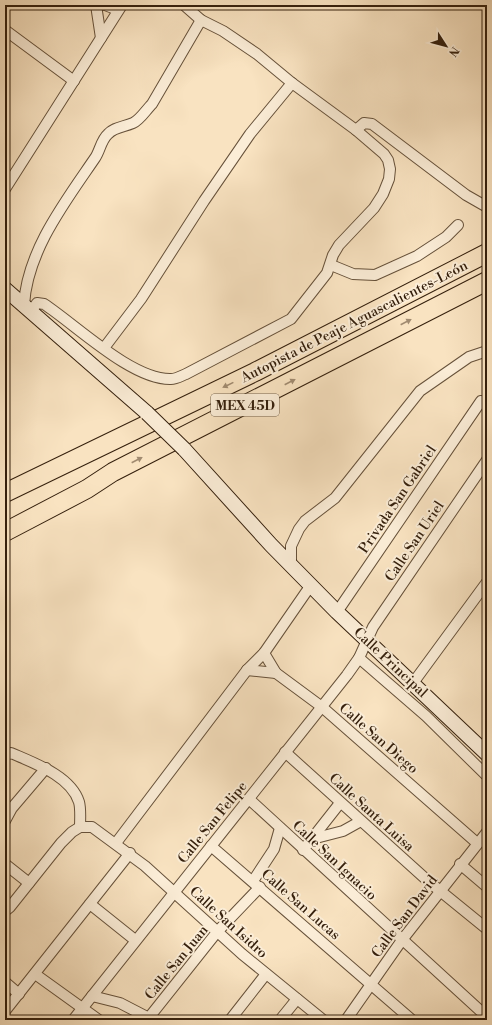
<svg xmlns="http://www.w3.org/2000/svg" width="492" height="1025" viewBox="0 0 492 1025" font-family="'Libre Bodoni',serif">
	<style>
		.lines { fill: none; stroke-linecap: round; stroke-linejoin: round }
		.street-casing { stroke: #66513a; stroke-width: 12 }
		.secondary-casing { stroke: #35200d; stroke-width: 16 }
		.highway-casing { stroke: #35200d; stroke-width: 20 }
		.street { stroke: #fbedd7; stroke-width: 10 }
		.secondary { stroke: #fbedd7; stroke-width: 14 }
		.highway { stroke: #f9e3c1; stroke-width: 18 }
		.secondary-bridge-casing { stroke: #35200d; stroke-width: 16; stroke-linecap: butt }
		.secondary-bridge { stroke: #fbedd7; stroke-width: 14 }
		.oneway { fill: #a18b70 }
		.labels { text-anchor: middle; stroke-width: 4; stroke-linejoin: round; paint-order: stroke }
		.shield { fill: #fbedd7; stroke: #705e4a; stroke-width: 1 }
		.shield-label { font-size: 13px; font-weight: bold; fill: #35200d }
		.street-label { font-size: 14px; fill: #35200d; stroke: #fbedd7 }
	</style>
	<rect width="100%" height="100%" fill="#f9e3c1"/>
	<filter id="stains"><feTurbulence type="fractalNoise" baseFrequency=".005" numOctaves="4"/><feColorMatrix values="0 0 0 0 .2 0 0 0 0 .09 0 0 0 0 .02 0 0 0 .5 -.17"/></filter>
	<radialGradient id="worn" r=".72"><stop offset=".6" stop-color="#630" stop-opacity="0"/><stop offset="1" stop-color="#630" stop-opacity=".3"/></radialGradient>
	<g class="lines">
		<g class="street-casing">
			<g id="street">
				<polyline points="96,5 101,38"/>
				<polyline points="105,5 118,10"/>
				<polyline points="5,30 74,81"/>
				<polyline points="356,130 364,123 372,124 466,195 487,207"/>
				<polyline points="5,189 122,5"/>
				<polyline points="331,265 353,274 375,275 417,256 446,237 458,225"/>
				<path d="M 24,305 C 27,251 65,202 95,158 C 100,151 101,140 108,134 C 114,127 124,127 133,123 C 140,120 146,110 152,104 L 201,20"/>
				<path d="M 31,311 L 37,303 L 44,304 C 76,325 132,380 171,379 C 176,379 181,376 186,374 L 291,319 L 327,273 L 333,255 L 339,245 L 374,208 L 383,194 L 389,179 L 390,169 L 388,160 L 384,154 L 356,130 L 292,83 L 257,54 L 223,31 L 201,20 L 184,5"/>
				<polyline points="104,348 141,299 204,201 250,134 292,83"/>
				<polyline points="291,565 291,546 299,529 305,521 335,498 420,391 469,357 487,351"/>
				<polyline points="337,612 481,401"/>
				<polyline points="264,653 276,673 322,707 477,843"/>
				<polyline points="359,658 426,716 487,776"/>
				<polyline points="247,670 276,673"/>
				<polyline points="413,683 487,582"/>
				<polyline points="285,752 428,881 487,929"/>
				<path d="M 5,755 L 11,753 C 34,763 71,776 79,802 C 81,809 80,820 80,827"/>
				<polyline points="249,799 487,1017"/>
				<polyline points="5,821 12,808 46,768"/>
				<polyline points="312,839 343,831 361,821"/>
				<polyline points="116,843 247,670 264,653 311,585"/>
				<polyline points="211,846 412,1020"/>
				<polyline points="303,850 340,803"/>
				<polyline points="5,864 29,883"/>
				<polyline points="460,864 487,887"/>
				<polyline points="253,881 274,849 280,828"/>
				<polyline points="90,904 135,940"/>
				<polyline points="5,911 10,907 61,843 72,832 80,827 92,827 145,866 242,954 323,1020"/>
				<polyline points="35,974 99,1020"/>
				<polyline points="5,982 19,994"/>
				<polyline points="92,996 120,1003 149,1018"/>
				<polyline points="5,1011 130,853"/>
				<polyline points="73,1020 347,675 359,658 373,627 487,460"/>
				<polyline points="147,1020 217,932 260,887"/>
				<polyline points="230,1020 266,974"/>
				<polyline points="280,1020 297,999"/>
				<polyline points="346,1020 402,940 487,832"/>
			</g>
		</g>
		<g class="secondary-casing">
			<g id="secondary">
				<polyline points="5,289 147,413"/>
				<polyline points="184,449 271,545 337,612 487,754"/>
			</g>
		</g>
		<g class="highway-casing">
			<g id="highway">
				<polyline points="5,493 255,372 487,253"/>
				<polyline points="5,532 87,489 113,472 487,281"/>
			</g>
		</g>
		<use href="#street" class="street"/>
		<use href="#secondary" class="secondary"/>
		<use href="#highway" class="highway"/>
		<g class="secondary-bridge-casing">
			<polyline id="secondary-bridge" points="147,413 184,449"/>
		</g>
		<use href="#secondary-bridge" class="secondary-bridge"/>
	</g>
	<defs><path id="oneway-solid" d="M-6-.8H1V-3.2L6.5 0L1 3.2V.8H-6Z"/></defs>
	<g class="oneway">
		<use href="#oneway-solid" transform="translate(406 322) rotate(-27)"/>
		<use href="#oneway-solid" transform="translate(290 382) rotate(-27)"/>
		<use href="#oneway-solid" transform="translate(228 385) rotate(154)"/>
		<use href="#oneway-solid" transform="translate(137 460) rotate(-27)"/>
	</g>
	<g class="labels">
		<rect class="shield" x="211" y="394" width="68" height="22" rx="3"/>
		<g class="shield-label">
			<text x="245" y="410">MEX 45D</text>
		</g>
		<g class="street-label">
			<text transform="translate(354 321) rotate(-27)" y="5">Autopista de Peaje Aguascalientes-León</text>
			<text transform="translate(397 499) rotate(-56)" y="5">Privada San Gabriel</text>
			<text transform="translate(414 541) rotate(-56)" y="5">Calle San Uriel</text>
			<text transform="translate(391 662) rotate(43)" y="5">Calle Principal</text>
			<text transform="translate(379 738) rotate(41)" y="5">Calle San Diego</text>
			<text transform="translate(372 812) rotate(42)" y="5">Calle Santa Luisa</text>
			<text transform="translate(212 822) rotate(-51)" y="5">Calle San Felipe</text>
			<text transform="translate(335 860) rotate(43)" y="5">Calle San Ignacio</text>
			<text transform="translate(301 904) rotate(41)" y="5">Calle San Lucas</text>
			<text transform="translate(404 916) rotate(-53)" y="5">Calle San David</text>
			<text transform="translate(229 922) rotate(42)" y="5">Calle San Isidro</text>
			<text transform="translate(176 962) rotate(-51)" y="5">Calle San Juan</text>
		</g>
	</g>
	<rect width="492" height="1025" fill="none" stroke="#f9e3c1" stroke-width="20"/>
	<rect x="6" y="6" width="480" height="1013" fill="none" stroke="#35200d" stroke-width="2"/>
	<rect x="10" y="10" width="472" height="1005" fill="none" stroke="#35200d"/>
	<g transform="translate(446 46) rotate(126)" stroke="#fbedd7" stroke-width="3" paint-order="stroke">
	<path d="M0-3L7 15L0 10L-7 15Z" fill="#35200d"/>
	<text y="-6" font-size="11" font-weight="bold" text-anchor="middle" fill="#35200d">N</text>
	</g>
	<rect width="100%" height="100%" filter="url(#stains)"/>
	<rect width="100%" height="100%" fill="url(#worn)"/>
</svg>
